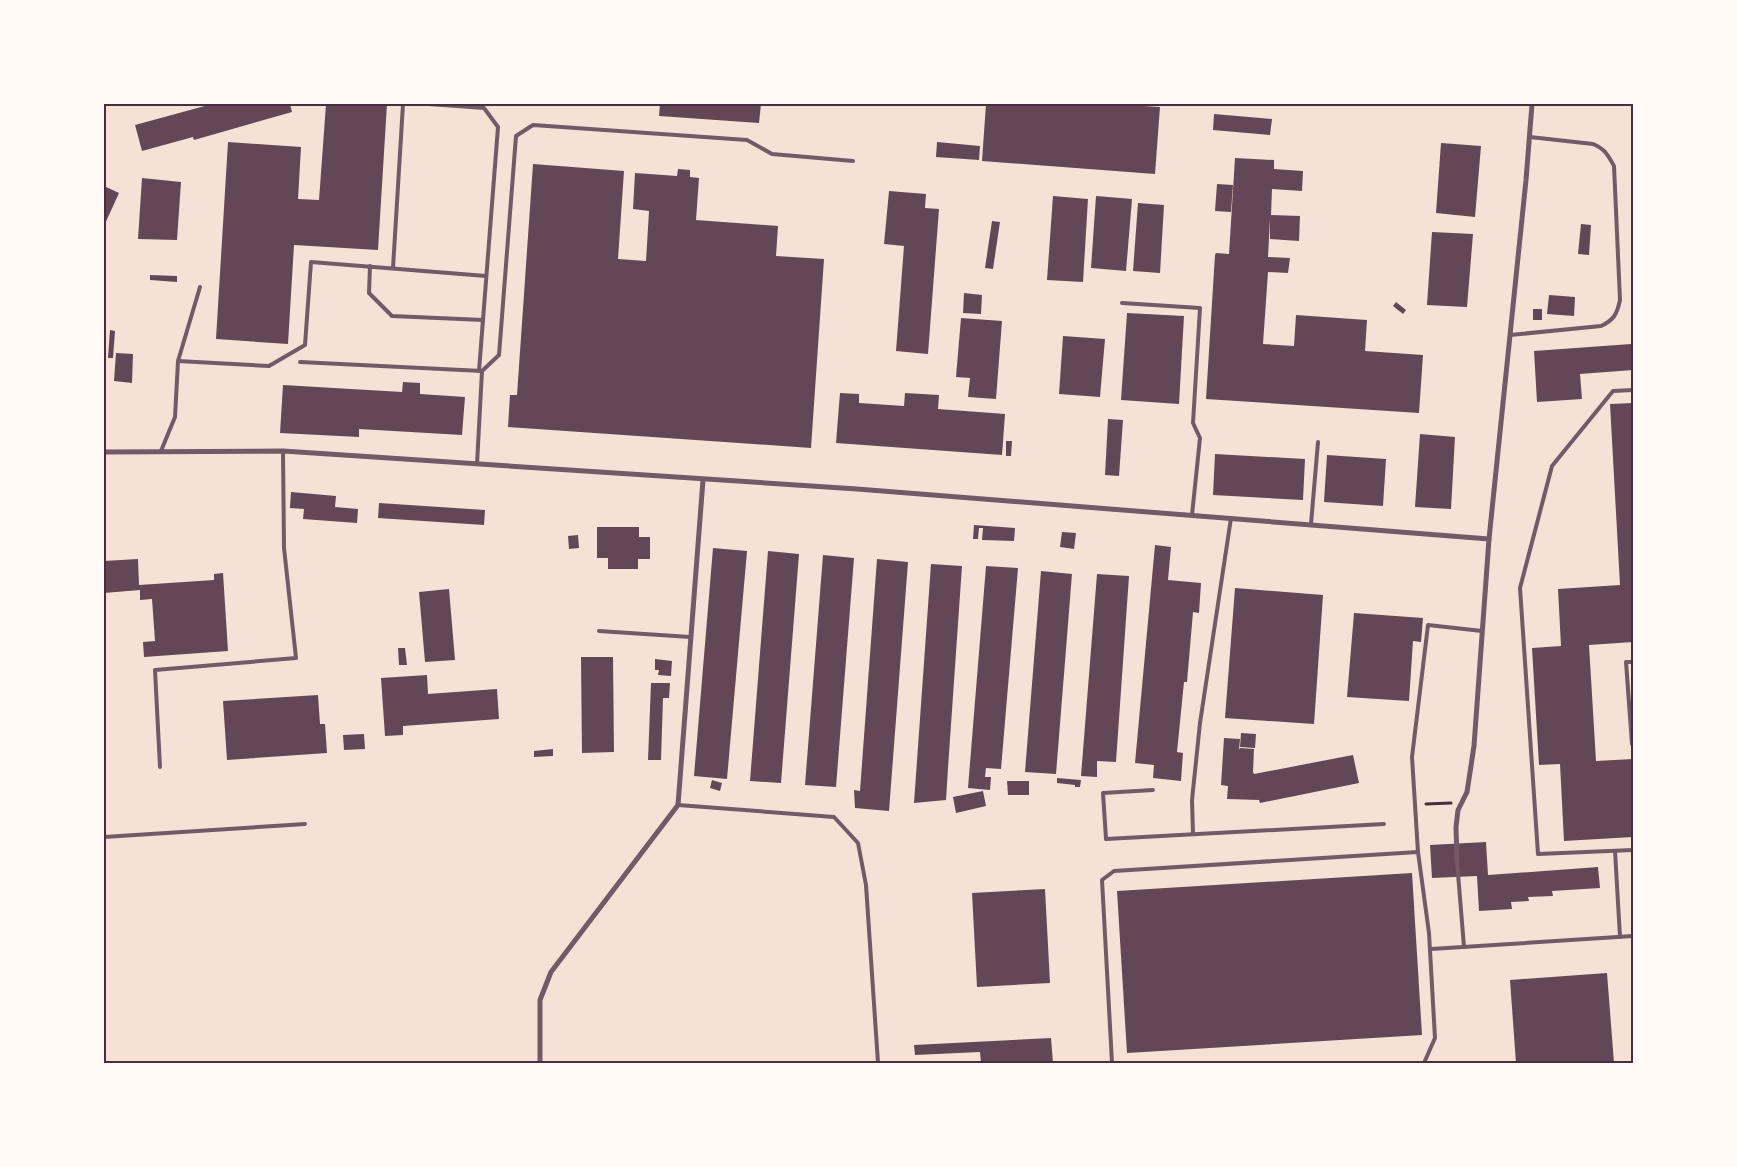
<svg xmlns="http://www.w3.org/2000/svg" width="1737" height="1167" viewBox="0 0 1737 1167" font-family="'Source Sans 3',sans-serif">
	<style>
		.building { fill: #644757 }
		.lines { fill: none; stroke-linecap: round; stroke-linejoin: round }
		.path { stroke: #4a2c40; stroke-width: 3 }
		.service { stroke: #755966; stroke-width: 4 }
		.minor { stroke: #755966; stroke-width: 5 }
		.neatline { fill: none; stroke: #4a2c40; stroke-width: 2 }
	</style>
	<rect width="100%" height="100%" fill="#f7e1d7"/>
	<g class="building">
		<polygon points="212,104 290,104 292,112 194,140 193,137 142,151 135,125"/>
		<polygon points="326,104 387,104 378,250 294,245 288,344 216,339 228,142 301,147 298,199 319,200"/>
		<polygon points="660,104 761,104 759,123 659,116"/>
		<polygon points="986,104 1112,104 1160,107 1155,174 982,161"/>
		<polygon points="1214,114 1272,119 1270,135 1213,130"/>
		<polygon points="937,142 980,146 979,160 936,157"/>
		<polygon points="1441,143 1481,146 1475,217 1436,213"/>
		<polygon points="1235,158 1274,160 1274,169 1303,171 1302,191 1272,189 1271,215 1300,216 1299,241 1270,239 1270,219 1268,257 1290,258 1288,273 1268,272 1263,344 1294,346 1296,315 1367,320 1365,351 1423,355 1419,413 1206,399 1215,255 1216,253 1229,254"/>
		<polygon points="533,164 624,171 618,259 646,261 649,211 633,209 635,173 677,176 678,169 690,170 690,177 699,178 696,220 778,226 776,256 824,259 811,448 508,427 510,395 517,395"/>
		<polygon points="142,178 181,182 177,240 138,239"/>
		<polygon points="1217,184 1233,185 1231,212 1215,211"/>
		<polygon points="104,186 119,193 104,226"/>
		<polygon points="889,191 926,194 925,208 939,209 928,354 896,351 904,246 884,244"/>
		<polygon points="1053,196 1088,199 1083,282 1047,280"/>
		<polygon points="1096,196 1132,199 1126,271 1091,268"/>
		<polygon points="1138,203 1164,205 1160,273 1133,271"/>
		<polygon points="992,221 1000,222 993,269 985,268"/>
		<polygon points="1581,224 1591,225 1589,255 1578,254"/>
		<polygon points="1432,232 1473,234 1467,307 1427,305"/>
		<polygon points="150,275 177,276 177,282 150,280"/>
		<polygon points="964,293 982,295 981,314 963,313"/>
		<polygon points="1549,295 1575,297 1574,316 1547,314"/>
		<polygon points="1396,302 1406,310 1403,314 1393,306"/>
		<rect x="1533" y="309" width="9" height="11"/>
		<polygon points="1127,313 1184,316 1179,404 1121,400"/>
		<polygon points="961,318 1002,321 996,399 968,397 970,378 956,377"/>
		<polygon points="110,330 115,331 113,358 108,358"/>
		<polygon points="1063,336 1105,339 1100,397 1059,394"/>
		<polygon points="1631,344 1633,370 1580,374 1582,399 1537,402 1534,351"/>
		<polygon points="116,353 133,354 132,383 114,381"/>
		<polygon points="403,382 420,383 420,394 465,397 462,435 359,429 359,437 280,433 283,385 402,392"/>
		<polygon points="840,393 859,394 859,403 904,406 905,393 939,395 938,409 1005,414 1002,455 836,443"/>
		<polygon points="1633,403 1633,642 1589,645 1596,761 1633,759 1633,837 1564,841 1560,764 1539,765 1532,648 1561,646 1558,589 1620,585 1610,404"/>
		<polygon points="1108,419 1123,420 1119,476 1105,475"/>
		<polygon points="1420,434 1455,437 1451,509 1415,507"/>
		<polygon points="1006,441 1012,441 1011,456 1006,456"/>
		<polygon points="1215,454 1305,459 1303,500 1213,495"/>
		<polygon points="1327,455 1386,459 1383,506 1324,502"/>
		<polygon points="291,492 336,496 335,507 358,509 357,523 303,519 304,509 290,508"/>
		<polygon points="379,503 485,510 484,525 378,518"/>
		<polygon points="974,525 1015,528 1014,541 982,540 983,528 979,528 978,539 973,539"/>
		<polygon points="597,527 639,527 639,537 650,537 650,559 638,559 638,569 608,569 608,558 597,558"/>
		<polygon points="1062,532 1076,533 1074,549 1060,547"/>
		<polygon points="578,535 579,548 569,549 568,536"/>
		<polygon points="1155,545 1171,547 1168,580 1201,583 1199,613 1193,612 1187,682 1184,682 1177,752 1183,753 1181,781 1153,778 1154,765 1135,763"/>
		<polygon points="713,548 747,551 727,779 694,776"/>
		<polygon points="768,551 799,554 781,783 750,781"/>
		<polygon points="823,555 854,558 836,787 805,785"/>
		<polygon points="138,559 139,585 214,580 214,574 223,573 228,651 144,657 143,642 155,641 152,599 140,600 140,590 104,593 104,561"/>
		<polygon points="877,559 908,562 889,811 855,808 854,790 860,791"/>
		<polygon points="931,564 962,566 948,768 946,800 914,803"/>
		<polygon points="986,566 1018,568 1001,769 986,768 985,777 991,777 990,790 968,788"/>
		<polygon points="1041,571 1072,574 1056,774 1025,772"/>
		<polygon points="1097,574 1129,576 1116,762 1097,761 1097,777 1081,776"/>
		<polygon points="1235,588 1323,595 1314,724 1225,718"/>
		<polygon points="449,589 455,660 425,662 419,592"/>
		<polygon points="1354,613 1423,618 1421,642 1413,641 1409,701 1347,697"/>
		<polygon points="398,648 405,648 407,665 399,665"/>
		<polygon points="581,657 613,657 614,752 582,753"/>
		<polygon points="655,659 672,661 671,676 658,675 659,670 655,670"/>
		<polygon points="427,675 428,694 497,689 499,719 403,726 403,735 385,736 381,678"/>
		<polygon points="651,683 670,683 669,698 663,698 661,760 648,760"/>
		<polygon points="318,695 320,724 325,724 327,753 227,760 223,701"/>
		<polygon points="1241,733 1256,734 1255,748 1240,747"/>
		<polygon points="364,734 365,749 344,750 343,735"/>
		<polygon points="1224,738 1240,739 1239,750 1240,748 1254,749 1253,772 1254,774 1353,755 1359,783 1260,803 1259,800 1227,799 1228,786 1221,785"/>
		<polygon points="553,749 553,756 534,757 534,751"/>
		<polygon points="1057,778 1081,780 1080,787 1075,787 1075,785 1057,783"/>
		<polygon points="712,780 722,783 720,791 710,788"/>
		<polygon points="1007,781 1029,781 1029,795 1008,795"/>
		<polygon points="983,791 986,806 956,813 953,797"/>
		<polygon points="1486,842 1488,875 1598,867 1600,888 1552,891 1553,896 1528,897 1529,901 1511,902 1512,909 1479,911 1477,876 1432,878 1430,845"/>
		<polygon points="1412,873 1422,1035 1127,1053 1117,891"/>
		<polygon points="1045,889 1050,983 977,987 972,893"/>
		<polygon points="1607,973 1614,1063 1516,1063 1510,980"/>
		<polygon points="1051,1038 1053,1063 981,1063 980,1052 915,1055 914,1045"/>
	</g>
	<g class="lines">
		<polyline class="path" points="1426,804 1451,803"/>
		<g class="service">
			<polyline points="429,104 484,108 498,127 479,371"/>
			<polyline points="370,266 369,293 392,316 483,320"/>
			<polyline points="393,268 403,104"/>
			<polyline points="1122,303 1200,308 1193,423 1200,438 1192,515"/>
			<path d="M 1510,335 L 1601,326 C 1614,320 1617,314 1620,300 L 1614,166 C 1608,155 1605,149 1593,144 L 1530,137"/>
			<polyline points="178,361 269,366 305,345 311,262 486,276"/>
			<polyline points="300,362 482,371 477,464"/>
			<polyline points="482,371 499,355 516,136 533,125 747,140 772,154 853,161"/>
			<polyline points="1633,390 1613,391 1552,466 1520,588 1538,854 1633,850"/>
			<polyline points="161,451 175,417 178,361 200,287"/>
			<polyline points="1311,524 1318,442"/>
			<polyline points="599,631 690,637"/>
			<polyline points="1632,744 1626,662 1633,662"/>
			<polyline points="160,767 155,670 296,658 284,548 283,451"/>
			<polyline points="1153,790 1103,793 1106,839 1384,824"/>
			<polyline points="678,805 834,817 858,843 866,885 878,1063"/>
			<polyline points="1193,834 1192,800 1200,723 1231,518"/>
			<polyline points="104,837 305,824"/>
			<polyline points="1615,851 1620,937"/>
			<polyline points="1418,852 1412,757 1428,625 1482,631"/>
			<polyline points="1457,861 1464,947"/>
			<polyline points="1431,949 1633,936"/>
			<polyline points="1112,1063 1102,880 1114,871 1418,852 1429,933 1435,1038 1424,1063"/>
		</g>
		<g class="minor">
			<polyline points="104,452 283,451 857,489 1489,539"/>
			<polyline points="1457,861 1456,827 1458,810 1467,792 1474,746 1489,539 1526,180 1532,104"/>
			<polyline points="540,1063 540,1000 551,972 678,805 703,480"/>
		</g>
	</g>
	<rect width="1737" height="1167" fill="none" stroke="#fffaf5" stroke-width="210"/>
	<rect x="105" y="105" width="1527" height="957" class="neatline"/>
</svg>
